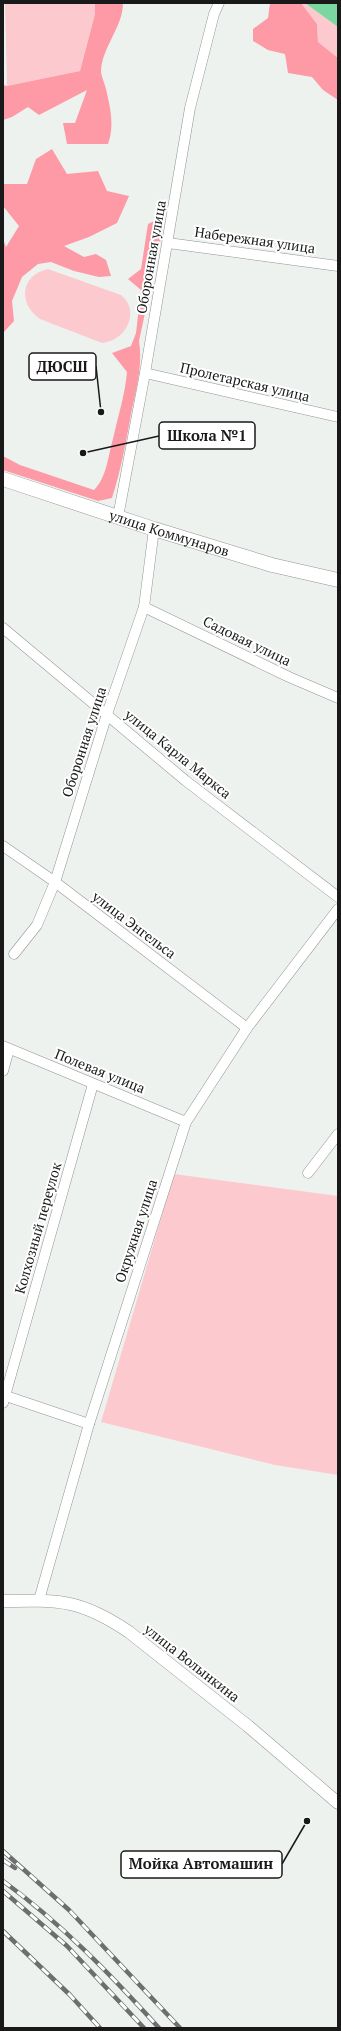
<svg xmlns="http://www.w3.org/2000/svg" width="341" height="2031" viewBox="0 0 341 2031" font-family="'PT Serif',serif">
	<style>
		.green { fill: #fccace }
		.forest { fill: #fd9aa6 }
		.water { fill: #7ad7a0 }
		.lines { fill: none; stroke-linecap: round; stroke-linejoin: round }
		.minor-casing { stroke: #929593; stroke-width: 11 }
		.tertiary-casing { stroke: #929593; stroke-width: 13 }
		.secondary-casing { stroke: #929593; stroke-width: 15 }
		.minor { stroke: #fff; stroke-width: 10 }
		.tertiary { stroke: #fff; stroke-width: 12 }
		.secondary { stroke: #fff; stroke-width: 14 }
		.rail-casing { stroke: #6c6f6d; stroke-width: 4.5 }
		.rail { stroke: #fff; stroke-width: 3; stroke-dasharray: 9; stroke-linecap: butt }
		.labels { text-anchor: middle; stroke-width: 4; stroke-linejoin: round; paint-order: stroke }
		.street-label { font-size: 14px; fill: #181918; stroke: #fff }
		.leader { fill: none; stroke: #181918; stroke-width: 1.5 }
		.callout-dot { fill: #181918; stroke: #fff; stroke-width: 1.5 }
		.callout { fill: #fff; stroke: #181918; stroke-width: 1.5 }
		.callout-label { font-size: 15px; text-anchor: middle; font-weight: bold; fill: #181918 }
	</style>
	<rect width="100%" height="100%" fill="#eef2ef"/>
	<g class="green">
		<polygon points="5,3 95,3 95,14 80,71 7,86"/>
		<polygon points="301,3 305,3 338,27 338,58 318,42 317,24"/>
		<path d="M 48,269 L 121,295 C 141,311 126,341 102,343 L 40,319 C 18,304 20,275 48,269 Z"/>
		<polygon points="174,1174 338,1196 338,1475 275,1465 101,1422"/>
	</g>
	<g class="forest">
		<path d="M 95,3 L 123,3 C 123,27 102,47 101,71 C 101,76 105,84 106,89 C 110,107 115,126 108,144 L 67,144 L 63,123 L 75,123 L 87,90 L 39,115 L 28,107 L 12,117 L 3,120 L 3,85 L 7,86 L 80,71 L 95,14 Z"/>
		<polygon points="270,3 301,3 317,24 318,42 338,58 338,100 323,90 312,77 288,73 285,54 268,50 253,41 253,29 268,18"/>
		<polygon points="52,149 67,174 98,171 107,191 129,196 117,223 89,237 64,246 84,257 96,254 106,260 111,276 99,277 74,271 51,262 38,264 22,277 12,301 14,321 3,333 3,239 6,247 19,226 3,206 3,184 27,184 36,159"/>
		<path d="M 158,219 L 163,229 L 139,341 C 143,365 136,390 131,414 C 126,442 121,470 112,498 L 98,501 L 3,470 L 3,456 L 20,465 L 94,490 C 107,477 108,456 113,439 C 118,416 125,395 127,372 L 112,353 L 131,346 L 136,333 L 141,290 L 128,279 L 141,269 L 148,224 Z"/>
	</g>
	<polygon class="water" points="305,3 338,3 338,27"/>
	<g class="lines">
		<g class="minor-casing">
			<g id="minor">
				<polyline points="168,243 338,266"/>
				<polyline points="145,373 338,417"/>
				<polyline points="118,517 145,373 190,108 214,14 219,3"/>
				<polyline points="144,607 289,677 338,698"/>
				<polyline points="3,628 186,781 338,897"/>
				<polyline points="3,846 55,882 247,1028"/>
				<polyline points="14,954 37,925 55,882 107,714 144,607 154,529"/>
				<polyline points="3,1046 186,1122"/>
				<polyline points="3,1071 9,1049"/>
				<polyline points="308,1173 338,1134"/>
				<polyline points="3,1395 89,1424"/>
				<polyline points="3,1403 93,1084"/>
				<polyline points="39,1600 89,1424 186,1122 247,1028 338,909"/>
			</g>
		</g>
		<g class="tertiary-casing">
			<path id="tertiary" d="M 3,1601 C 59,1600 80,1599 129,1632 L 248,1726 L 338,1803"/>
		</g>
		<g class="secondary-casing">
			<g id="secondary">
				<path id="s1" d="M 3,479 L 154,529 L 272,565 L 338,580"/>
			</g>
		</g>
		<use href="#minor" class="minor"/>
		<use href="#tertiary" class="tertiary"/>
		<use href="#secondary" class="secondary"/>
		<g class="rail-casing">
			<g id="rail">
				<polyline points="3,1851 69,1910 180,2028"/>
				<polyline points="3,1860 15,1868"/>
				<path d="M 3,1881 C 61,1923 111,1975 159,2028"/>
				<polyline points="3,1891 67,1946 144,2028"/>
				<polyline points="3,1931 70,1995 100,2028"/>
			</g>
		</g>
		<use href="#rail" class="rail"/>
	</g>
	<g class="labels">
		<g class="street-label">
			<text transform="translate(255 240) rotate(8)" y="5">Набережная улица</text>
			<text transform="translate(151 257) rotate(-80)" y="5">Оборонная улица</text>
			<text transform="translate(245 382) rotate(13)" y="5">Пролетарская улица</text>
			<text dy="5" stroke="none"><textPath href="#s1" startOffset="175">улица Коммунаров</textPath></text>
			<text transform="translate(247 641) rotate(26)" y="5">Садовая улица</text>
			<text transform="translate(84 742) rotate(-72)" y="5">Оборонная улица</text>
			<text transform="translate(178 754) rotate(39)" y="5">улица Карла Маркса</text>
			<text transform="translate(134 925) rotate(37)" y="5">улица Энгельса</text>
			<text transform="translate(100 1071) rotate(22)" y="5">Полевая улица</text>
			<text transform="translate(38 1228) rotate(-74)" y="5">Колхозный переулок</text>
			<text transform="translate(136 1231) rotate(-72)" y="5">Окружная улица</text>
			<text transform="translate(192 1663) rotate(38)" y="5">улица Волынкина</text>
		</g>
	</g>
	<path class="leader" d="M101 412L96 366M83 453L159 436M307 1821L282 1864"/>
	<g class="callout-dot">
		<circle cx="101" cy="412" r="4"/>
		<circle cx="83" cy="453" r="4"/>
		<circle cx="307" cy="1821" r="4"/>
	</g>
	<g class="callout">
		<rect x="29" y="353" width="67" height="27" rx="4"/>
		<rect x="159" y="422" width="96" height="27" rx="4"/>
		<rect x="121" y="1851" width="161" height="27" rx="4"/>
	</g>
	<g class="callout-label">
		<text x="62" y="372">ДЮСШ</text>
		<text x="207" y="441">Школа №1</text>
		<text x="201" y="1869">Мойка Автомашин</text>
	</g>
	<rect width="341" height="2031" fill="none" stroke="#181918" stroke-width="8"/>
</svg>
